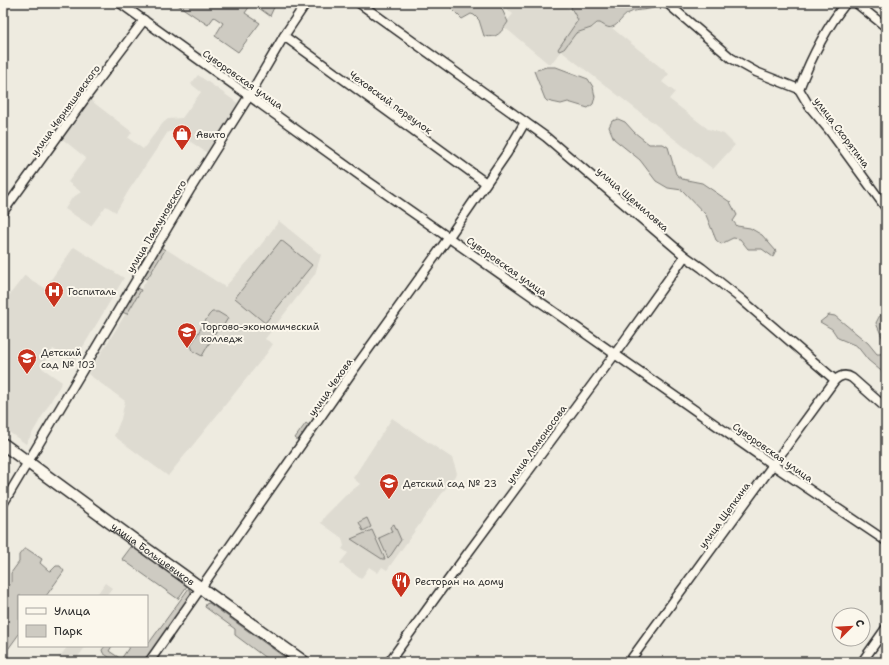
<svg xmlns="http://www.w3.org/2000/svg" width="889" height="665" viewBox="0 0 889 665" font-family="'Shantell Sans',sans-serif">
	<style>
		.built { fill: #dedbd1 }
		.green { fill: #cecbc2; stroke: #7c7b76 }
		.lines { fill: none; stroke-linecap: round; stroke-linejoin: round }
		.minor-casing { stroke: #2b2b2b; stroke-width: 11 }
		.major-casing { stroke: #2b2b2b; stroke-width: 14 }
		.minor { stroke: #fbf7ec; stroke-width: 8 }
		.major { stroke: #fbf7ec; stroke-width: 11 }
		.labels { text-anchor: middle; stroke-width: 4; stroke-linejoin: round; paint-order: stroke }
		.street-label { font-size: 10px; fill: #2b2b2b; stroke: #fbf7ec }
		.poi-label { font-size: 10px; fill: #2b2b2b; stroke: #fbf7ec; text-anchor: start }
	</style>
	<rect width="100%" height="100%" fill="#eeebe0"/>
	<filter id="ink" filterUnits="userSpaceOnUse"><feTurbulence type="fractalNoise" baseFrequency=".025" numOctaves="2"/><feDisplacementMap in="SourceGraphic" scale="8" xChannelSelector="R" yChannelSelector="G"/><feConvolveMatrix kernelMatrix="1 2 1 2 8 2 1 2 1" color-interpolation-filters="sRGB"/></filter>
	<g filter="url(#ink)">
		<g class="built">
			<polygon points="3,3 11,3 13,4 4,16 3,16"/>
			<polygon points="499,3 561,3 593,28 602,20 669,74 662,82 675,92 669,99 708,129 724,134 735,145 713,169 561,51 550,65 503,26 513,14"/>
			<polygon points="198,75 239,104 207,153 175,131 168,132 129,190 116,212 106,206 91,226 65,209 72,198 81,192 68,182 86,158 61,138 89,99 132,132 128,138 143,149 163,123 168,119 182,118 201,92 191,84"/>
			<polygon points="279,221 321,255 315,274 265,339 273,344 267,353 168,476 114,436 121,419 125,401 88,374 166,249 225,287 251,258"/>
			<polygon points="74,247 124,278 74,362 53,349 42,368 62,382 26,444 3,428 3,303 25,275 33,281 45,288"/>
			<polygon points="392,418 452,458 457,473 429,511 387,570 382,567 378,573 369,567 361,579 340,563 348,553 342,549 344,546 342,538 321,523 325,516 345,496 360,484 353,478"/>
			<polygon points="105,583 112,588 106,596 96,596"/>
			<polygon points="68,646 86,646 74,662 62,662 58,659"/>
		</g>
		<g class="green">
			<polygon points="175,3 276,3 270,16 252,3 245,13 260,23 238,52 215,36 223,23 214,17 208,25"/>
			<path d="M 451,3 L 499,3 L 508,22 C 501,32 498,39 484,36 L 479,20 L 474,15 L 471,14 L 462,19 L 452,9 Z"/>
			<path d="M 573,3 L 659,3 L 659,4 C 652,12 638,8 629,13 C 622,16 619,25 612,27 C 608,29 604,25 600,23 L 597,23 L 591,28 L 576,33 L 564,49 L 559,51 L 558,49 L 578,20 L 571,8 Z"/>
			<polygon points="546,67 556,67 588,79 593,87 595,97 593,104 588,108 568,102 561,104 547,101 545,99 534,71"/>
			<polygon points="618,119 625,122 634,132 649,144 663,144 668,147 676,174 682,179 702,183 730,202 737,215 733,221 737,226 750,228 762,235 776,251 773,257 762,249 748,249 740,239 733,238 721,244 716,240 706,215 682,190 668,188 656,181 640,160 614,139 609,127 612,121"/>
			<polygon points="281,240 312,265 265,323 235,298"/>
			<polygon points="161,247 165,250 147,279 143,276"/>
			<polygon points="136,288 141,290 127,314 122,312"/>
			<polygon points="212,312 218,312 228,318 222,328 219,326 202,356 193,351 191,345 192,343 209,315"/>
			<polygon points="829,315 835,316 868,343 877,354 880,354 883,353 886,346 876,323 880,315 886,317 886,375 868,360 857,346 838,338 832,329 820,322"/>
			<polygon points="323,399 328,403 316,420 311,416"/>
			<polygon points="306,423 311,427 300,442 295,438"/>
			<polygon points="367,518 371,527 363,531 359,522"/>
			<polygon points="394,524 401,540 391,555 388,558 379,538 392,532 390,527"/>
			<polygon points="372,530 385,559 382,559 351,539"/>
			<polygon points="131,547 133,547 187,586 178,599 122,559"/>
			<polygon points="24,549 27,549 42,559 40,563 48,570 51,571 56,566 60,566 64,571 46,596 19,596 19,634 3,656 3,594 11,583 11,573 19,562 19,555"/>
			<polygon points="189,588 191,592 191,596 144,662 116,662 103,653 102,650 105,646 112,646 109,651 121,659 130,646 147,646 147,642 149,643"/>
			<polygon points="209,603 287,659 288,662 271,662 235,635 235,629 205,607 206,604"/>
		</g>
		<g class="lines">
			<g class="minor-casing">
				<g id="minor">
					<polyline points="120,3 362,177 773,465 886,541"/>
					<polyline points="359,3 546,137 685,256 702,268 741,299 835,380"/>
					<polyline points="667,3 731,58 756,72 799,89"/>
					<path d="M 846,3 C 825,29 811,58 799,89 L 809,106 L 829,130 L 886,208"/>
					<polyline points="856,3 886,27"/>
					<polyline points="284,36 486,183"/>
					<polyline points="3,212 89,93 144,20"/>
					<polyline points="3,504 191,188 249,96 284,36 306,3"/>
					<polyline points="149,662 352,372 449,237 507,153 525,122"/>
					<polyline points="389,662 462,561 615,354 685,256"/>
					<path d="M 629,662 L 835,380 C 841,375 846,374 852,378 L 886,408"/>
					<polyline points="862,662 886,628"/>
				</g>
			</g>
			<g class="major-casing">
				<g id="major">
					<path id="s1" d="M 3,444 L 145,548 L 304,662"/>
				</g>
			</g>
			<use href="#minor" class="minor"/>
			<use href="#major" class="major"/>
		</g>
	</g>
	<defs>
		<g id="shop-pin" transform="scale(1)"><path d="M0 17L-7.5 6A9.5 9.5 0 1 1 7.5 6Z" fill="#c8321e" stroke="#fbf7ec"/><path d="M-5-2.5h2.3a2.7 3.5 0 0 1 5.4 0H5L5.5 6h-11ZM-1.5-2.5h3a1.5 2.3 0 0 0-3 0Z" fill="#fff"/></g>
		<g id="hospital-pin" transform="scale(1)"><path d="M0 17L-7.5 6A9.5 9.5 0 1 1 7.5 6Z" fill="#c8321e" stroke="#fbf7ec"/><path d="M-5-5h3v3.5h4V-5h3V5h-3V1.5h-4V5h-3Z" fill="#fff"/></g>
		<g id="university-pin" transform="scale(1)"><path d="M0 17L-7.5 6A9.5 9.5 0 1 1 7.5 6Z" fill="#c8321e" stroke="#fbf7ec"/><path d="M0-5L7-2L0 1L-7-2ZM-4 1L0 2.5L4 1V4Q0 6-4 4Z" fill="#fff"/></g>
		<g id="school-pin" transform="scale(1)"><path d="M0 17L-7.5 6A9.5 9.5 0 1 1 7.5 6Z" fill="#c8321e" stroke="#fbf7ec"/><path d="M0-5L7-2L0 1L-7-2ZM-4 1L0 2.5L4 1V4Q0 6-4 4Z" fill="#fff"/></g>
		<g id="restaurant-pin" transform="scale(1)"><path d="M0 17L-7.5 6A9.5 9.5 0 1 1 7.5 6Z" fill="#c8321e" stroke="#fbf7ec"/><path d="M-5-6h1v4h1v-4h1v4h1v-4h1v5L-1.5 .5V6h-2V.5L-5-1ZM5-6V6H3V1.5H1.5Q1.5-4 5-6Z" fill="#fff"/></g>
	</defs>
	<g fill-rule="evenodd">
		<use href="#shop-pin" x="182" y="134"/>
		<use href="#hospital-pin" x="54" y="291"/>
		<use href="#university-pin" x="187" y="332"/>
		<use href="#school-pin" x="27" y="358"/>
		<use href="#school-pin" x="389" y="483"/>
		<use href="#restaurant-pin" x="401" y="581"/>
	</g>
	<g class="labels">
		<g class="street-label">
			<text transform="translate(243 79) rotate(35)" y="4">Суворовская улица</text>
			<text transform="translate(391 102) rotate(36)" y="4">Чеховский переулок</text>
			<text transform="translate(65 110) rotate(-54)" y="4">улица Чернышевского</text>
			<text transform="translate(842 132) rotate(53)" y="4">улица Скорятина</text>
			<text transform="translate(633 199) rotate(41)" y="4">улица Щемиловка</text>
			<text transform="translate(156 226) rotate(-59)" y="4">улица Павлуновского</text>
			<text transform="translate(507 266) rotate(35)" y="4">Суворовская улица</text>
			<text transform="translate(330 387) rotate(-55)" y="4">улица Чехова</text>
			<text transform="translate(536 444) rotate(-54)" y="4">улица Ломоносова</text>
			<text transform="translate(773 452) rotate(35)" y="4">Суворовская улица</text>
			<text transform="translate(724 515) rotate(-54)" y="4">улица Щепкина</text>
			<text dy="4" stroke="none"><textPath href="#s1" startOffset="186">улица Большевиков</textPath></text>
		</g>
		<g class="poi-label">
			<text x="196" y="138">Авито</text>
			<text x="68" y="295">Госпиталь</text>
			<text x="201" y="330">Торгово-экономический<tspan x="201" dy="12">колледж</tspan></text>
			<text x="41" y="356">Детский<tspan x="41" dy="12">сад № 103</tspan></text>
			<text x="403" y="487">Детский сад № 23</text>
			<text x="415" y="585">Ресторан на дому</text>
		</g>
	</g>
	<rect width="889" height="665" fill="none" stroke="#fbf7ec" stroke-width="16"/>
	<rect x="8" y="8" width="873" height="649" fill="none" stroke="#2b2b2b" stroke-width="1.5" filter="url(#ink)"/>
	<rect x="18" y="595" width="130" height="52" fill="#fbf7ec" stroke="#a8a59f"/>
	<rect x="26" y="608" width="20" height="6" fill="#fbf7ec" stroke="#a8a59f"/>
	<text x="54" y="615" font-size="12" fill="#2b2b2b">Улица</text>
	<rect x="26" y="625" width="20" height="12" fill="#cecbc2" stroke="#a8a59f"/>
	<text x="54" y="635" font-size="12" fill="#2b2b2b">Парк</text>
	<g transform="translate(851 627) rotate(66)"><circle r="19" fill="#fbf7ec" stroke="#a8a59f"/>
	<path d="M0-3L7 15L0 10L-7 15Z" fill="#c8321e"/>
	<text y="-6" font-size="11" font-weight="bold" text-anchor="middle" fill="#2b2b2b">С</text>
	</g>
</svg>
